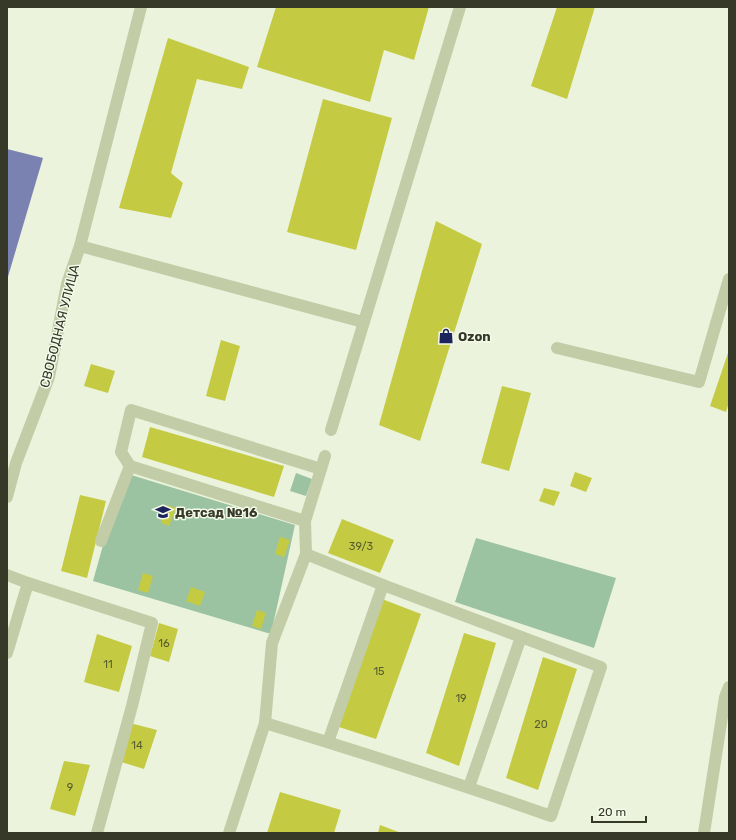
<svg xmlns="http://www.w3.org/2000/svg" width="736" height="840" viewBox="0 0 736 840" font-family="Rubik,sans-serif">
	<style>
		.green { fill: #9bc3a1 }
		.water { fill: #7a82b2 }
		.building { fill: #c4cb43 }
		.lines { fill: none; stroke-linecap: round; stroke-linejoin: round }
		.minor { stroke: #c2cca7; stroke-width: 12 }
		.labels { text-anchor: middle; stroke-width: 3; stroke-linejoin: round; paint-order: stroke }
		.number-label { font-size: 11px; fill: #5a5d2f }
		.street-label { font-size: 13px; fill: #363828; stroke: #f4fae9 }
		.poi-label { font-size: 13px; font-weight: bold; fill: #363828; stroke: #f4fae9; text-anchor: start }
	</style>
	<rect width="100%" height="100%" fill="#ecf3dc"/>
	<g class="green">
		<polygon points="296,473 312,479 306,496 290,491"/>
		<polygon points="128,474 295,525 271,634 93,581 119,488"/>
		<polygon points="476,538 616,578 594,648 455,602"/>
	</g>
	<polygon class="water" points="7,149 43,158 7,280"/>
	<g class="building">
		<polygon points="276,7 429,7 414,60 384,50 370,102 257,67"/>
		<polygon points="557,7 595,7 567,99 531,86"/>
		<polygon points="168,38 249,67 242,89 197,79 171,173 183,183 171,218 119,208"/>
		<polygon points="323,99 392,118 356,250 287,232"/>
		<polygon points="436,221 482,244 420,441 379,425"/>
		<polygon points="221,340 240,346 225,401 206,396"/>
		<polygon points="729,350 729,402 726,412 710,406"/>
		<polygon points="91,364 115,371 108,393 84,386"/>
		<polygon points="502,386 531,393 509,471 481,463"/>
		<polygon points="150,427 284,466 274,497 142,457"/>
		<polygon points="575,472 592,478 586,492 570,486"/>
		<polygon points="544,488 560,492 554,506 539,501"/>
		<polygon points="80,495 106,501 87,578 61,571"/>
		<polygon points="167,505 176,508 169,526 161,523"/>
		<polygon points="342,519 394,540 380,573 328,553"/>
		<polygon points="280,537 290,540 284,557 275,554"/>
		<polygon points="143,573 153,576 148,593 138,590"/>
		<polygon points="191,587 205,592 200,606 186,601"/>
		<polygon points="382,599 421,614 376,739 339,727"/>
		<polygon points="257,610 266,613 261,629 252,626"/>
		<polygon points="159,623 178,629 169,662 150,656"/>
		<polygon points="464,633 496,643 459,766 426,753"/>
		<polygon points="97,634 132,646 119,692 84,682"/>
		<polygon points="543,657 577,669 538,790 506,778"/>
		<polygon points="130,723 157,730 144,769 118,761"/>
		<polygon points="64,761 90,765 75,816 50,809"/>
		<polygon points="280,792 341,810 334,833 267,833"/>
		<polygon points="380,825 401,833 378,833"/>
	</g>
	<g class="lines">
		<g class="minor">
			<polyline points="80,246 363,322"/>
			<polyline points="557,348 699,382 729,279"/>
			<polyline points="331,430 460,7"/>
			<polyline points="7,497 16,463 49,377 67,284 80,246 141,7"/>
			<polyline points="305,521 130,466 121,452 131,410 321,469"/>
			<polyline points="101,541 130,466"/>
			<polyline points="7,575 28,583 152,623 132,706 97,833"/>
			<polyline points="7,653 28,583"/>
			<path d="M 265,723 C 361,752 457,783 551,816 L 601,667 L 383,585 L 306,554"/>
			<polyline points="328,742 383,585"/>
			<polyline points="469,787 521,637"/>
			<polyline points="229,833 265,723 272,643 306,554 305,521 325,456"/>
			<polyline points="704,833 725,697 729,687"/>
		</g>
	</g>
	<defs>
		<g id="shop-bare" transform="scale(1.2)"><path d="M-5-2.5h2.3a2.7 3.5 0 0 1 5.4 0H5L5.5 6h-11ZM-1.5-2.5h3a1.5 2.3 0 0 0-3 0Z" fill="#1c245c" stroke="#f4fae9" stroke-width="2.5" paint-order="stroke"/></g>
		<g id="school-bare" transform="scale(1.2)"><path d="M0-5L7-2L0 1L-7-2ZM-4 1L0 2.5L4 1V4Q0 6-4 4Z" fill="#1c245c" stroke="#f4fae9" stroke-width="2.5" paint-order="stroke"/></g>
	</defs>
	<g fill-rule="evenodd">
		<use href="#shop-bare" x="446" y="336"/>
		<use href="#school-bare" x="163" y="512"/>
	</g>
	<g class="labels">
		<g class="number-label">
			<text x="361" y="550">39/3</text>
			<text x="164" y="647">16</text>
			<text x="108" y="668">11</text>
			<text x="379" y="675">15</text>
			<text x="461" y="702">19</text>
			<text x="541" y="728">20</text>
			<text x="137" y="749">14</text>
			<text x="70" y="791">9</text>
		</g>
		<g class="street-label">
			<text transform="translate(59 326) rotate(-76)" y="5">СВОБОДНАЯ УЛИЦА</text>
		</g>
		<g class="poi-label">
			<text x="458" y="341">Ozon</text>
			<text x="175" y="517">Детсад №16</text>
		</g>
	</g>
	<rect width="736" height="840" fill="none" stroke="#363828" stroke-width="16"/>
	<path d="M592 816v6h54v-6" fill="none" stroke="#363828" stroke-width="2"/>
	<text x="598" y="816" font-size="12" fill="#363828" stroke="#f4fae9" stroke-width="3" paint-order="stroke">20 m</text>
</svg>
